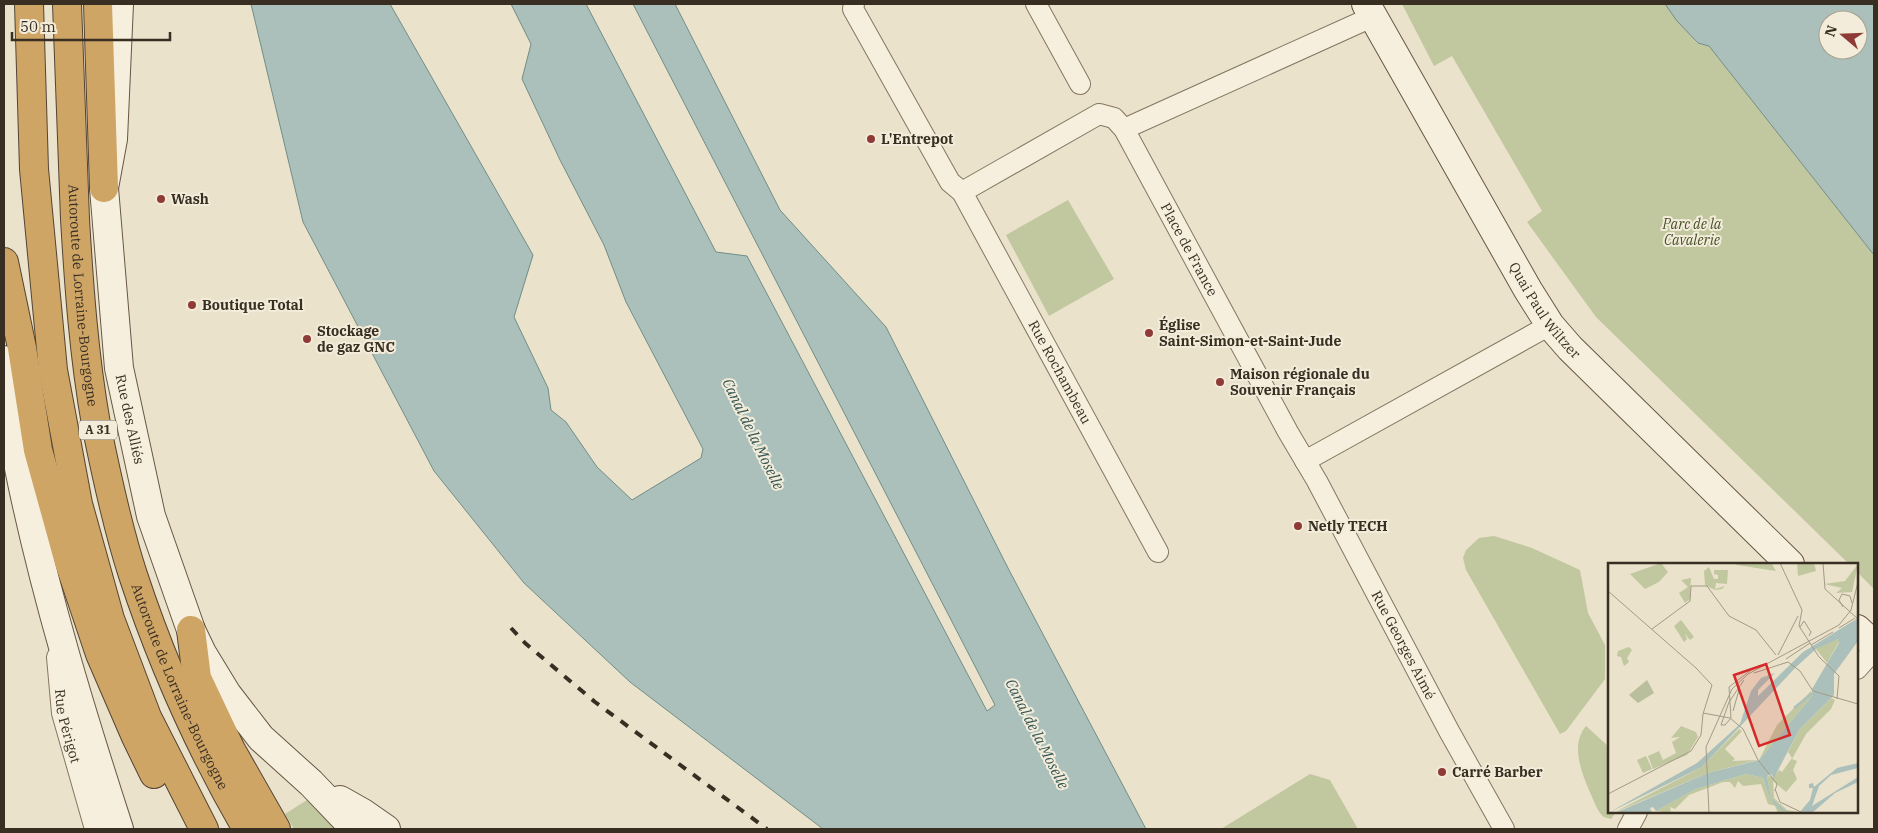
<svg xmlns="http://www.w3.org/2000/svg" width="1878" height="833" viewBox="0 0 1878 833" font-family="'IBM Plex Serif',serif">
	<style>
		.green { fill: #c1c89f }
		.water { fill: #abc0ba; stroke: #728d88; fill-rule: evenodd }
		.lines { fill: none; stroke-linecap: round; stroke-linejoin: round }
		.street-casing { stroke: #857661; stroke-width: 22 }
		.secondary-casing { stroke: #685744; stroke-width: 30 }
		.highway-casing { stroke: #544434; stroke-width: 30 }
		.street { stroke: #f6efdd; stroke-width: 20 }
		.secondary { stroke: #f6efdd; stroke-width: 28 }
		.highway { stroke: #cfa566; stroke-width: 28 }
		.rail { stroke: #382e22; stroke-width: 4; stroke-dasharray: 9 9; stroke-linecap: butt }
		.poi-dot { fill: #8e3a37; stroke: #f3ecda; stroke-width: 2 }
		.labels { text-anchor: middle; stroke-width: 4; stroke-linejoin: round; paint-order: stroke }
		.shield { fill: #f3ecda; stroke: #706759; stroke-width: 1 }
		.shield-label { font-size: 12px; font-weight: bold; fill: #382e22 }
		.poi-label { font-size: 14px; font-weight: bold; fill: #382e22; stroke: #f3ecda; text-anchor: start }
		.park-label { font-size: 14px; font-style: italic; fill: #47522b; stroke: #f3ecda }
		.street-label { font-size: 14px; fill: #382e22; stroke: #f3ecda }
		.water-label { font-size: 15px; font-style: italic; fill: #335655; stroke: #f3ecda }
		.inset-river { fill: none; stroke: #abc0ba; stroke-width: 2.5 }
		.inset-road { fill: none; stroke: #a39a87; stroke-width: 1 }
		.view { fill: #d62828; fill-opacity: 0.15; stroke: #d62828; stroke-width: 2.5 }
		.inset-edge { fill: none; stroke: #382e22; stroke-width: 2.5 }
	</style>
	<rect width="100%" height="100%" fill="#eae2cb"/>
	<g class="green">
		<polygon points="1402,4 1665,4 1697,43 1709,46 1874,255 1874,589 1857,572 1857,564 1849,564 1596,317 1527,222 1542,211 1452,56 1434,66"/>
		<polygon points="1068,200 1114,279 1049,316 1006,235"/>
		<polygon points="1494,536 1532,548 1580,570 1588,613 1605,645 1605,679 1566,731 1560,734 1466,570 1463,558 1466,550 1479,538"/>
		<path d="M 1586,726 L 1609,747 L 1609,812 L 1616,812 L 1611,819 C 1609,818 1606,818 1604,817 C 1598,813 1595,803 1592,797 C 1583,776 1569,746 1586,726 Z"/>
		<polygon points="1310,774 1330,780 1358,829 1221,829"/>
		<polygon points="307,800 337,829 294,829 285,814"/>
	</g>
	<g class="water">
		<polygon points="251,4 390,4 533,255 514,317 548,388 551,410 566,422 597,467 632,500 701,458 703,449 626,302 604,245 560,160 522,79 531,44 511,4 586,4 716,252 747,256 987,711 995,705 633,4 675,4 780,210 886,327 1009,570 1146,829 823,829 630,682 524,583 434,471 303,222"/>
		<path d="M 1665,4 L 1874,4 L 1874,255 L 1709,46 L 1698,43 L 1677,21 ZM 1828,20 L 1858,20 L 1858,50 L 1828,50 Z"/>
	</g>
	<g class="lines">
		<g class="street-casing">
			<g id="street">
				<path id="s1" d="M 854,4 L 853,9 L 950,182 L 962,192 L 968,203 L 1158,552"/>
				<polyline points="1036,4 1080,84"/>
				<polyline points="1124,129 1372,17 1379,29"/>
				<path id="s2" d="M 962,192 L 1099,114 L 1114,118 L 1124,129 L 1288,432 L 1317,481 L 1449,731 L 1504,829"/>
				<polyline points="1305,461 1550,325"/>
				<path id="s3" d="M 57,657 L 62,713 L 95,829"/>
				<polyline points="1857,669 1874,650"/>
				<polyline points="1628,829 1637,812"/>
			</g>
		</g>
		<g class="secondary-casing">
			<g id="secondary">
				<path id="s4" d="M 119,4 L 113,139 L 104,188 L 119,368 L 151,516 L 191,630 L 202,653 L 227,694 L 261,738 L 311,783 L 355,829"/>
				<path id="s5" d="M 1366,4 L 1528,290 L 1550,325 L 1570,348 L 1790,564"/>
				<path d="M 4,360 C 9,398 12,436 20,473 C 45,594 81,712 119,829"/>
				<polyline points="1857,629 1874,645"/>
				<polyline points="340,800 363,813 386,829"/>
			</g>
		</g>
		<g class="highway-casing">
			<g id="highway">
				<polyline points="29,4 34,169 53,370 78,504 110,619 147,717 204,829"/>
				<path id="s6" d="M 67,4 C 69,75 72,147 75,219 C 79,287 84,356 96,424 C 106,474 117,526 133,575 C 162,663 200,748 247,829"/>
				<polyline points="98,4 104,188"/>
				<polyline points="4,262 22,348 38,450 69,562 100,654 136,737 154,774"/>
				<polyline points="191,630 197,678 231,750 276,829"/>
			</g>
		</g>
		<use href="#street" class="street"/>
		<use href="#secondary" class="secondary"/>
		<use href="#highway" class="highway"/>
		<polyline class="rail" points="511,628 525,643 595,702 767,829"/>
	</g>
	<g class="poi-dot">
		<circle cx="871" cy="139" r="5"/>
		<circle cx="161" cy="199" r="5"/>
		<circle cx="192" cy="305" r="5"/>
		<circle cx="1149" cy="333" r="5"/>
		<circle cx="307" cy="339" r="5"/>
		<circle cx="1220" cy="382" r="5"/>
		<circle cx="1298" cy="526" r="5"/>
		<circle cx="1442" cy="772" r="5"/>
	</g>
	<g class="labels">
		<rect class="shield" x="79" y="420.5" width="38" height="19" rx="4"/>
		<g class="shield-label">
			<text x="98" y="434">A 31</text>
		</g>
		<g class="poi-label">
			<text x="881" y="144">L'Entrepot</text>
			<text x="171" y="204">Wash</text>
			<text x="202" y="310">Boutique Total</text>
			<text x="1159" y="330">Église<tspan x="1159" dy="16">Saint-Simon-et-Saint-Jude</tspan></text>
			<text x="317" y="336">Stockage<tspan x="317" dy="16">de gaz GNC</tspan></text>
			<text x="1230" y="379">Maison régionale du<tspan x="1230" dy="16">Souvenir Français</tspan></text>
			<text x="1308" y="531">Netly TECH</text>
			<text x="1452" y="777">Carré Barber</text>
		</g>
		<g class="park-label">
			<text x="1692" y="229">Parc de la<tspan x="1692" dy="16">Cavalerie</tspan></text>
		</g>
		<g class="street-label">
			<text dy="5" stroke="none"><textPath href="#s2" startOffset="325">Place de France</textPath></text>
			<text dy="5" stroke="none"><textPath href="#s6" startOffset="292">Autoroute de Lorraine-Bourgogne</textPath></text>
			<text dy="5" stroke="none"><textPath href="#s5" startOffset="355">Quai Paul Wiltzer</textPath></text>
			<text dy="5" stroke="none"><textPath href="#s1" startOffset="424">Rue Rochambeau</textPath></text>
			<text dy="5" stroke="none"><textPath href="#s4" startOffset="418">Rue des Alliés</textPath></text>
			<text dy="5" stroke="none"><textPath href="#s2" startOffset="775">Rue Georges Aimé</textPath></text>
			<text dy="5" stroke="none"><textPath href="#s6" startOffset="698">Autoroute de Lorraine-Bourgogne</textPath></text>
			<text dy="5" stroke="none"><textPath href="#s3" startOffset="70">Rue Périgot</textPath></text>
		</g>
		<g class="water-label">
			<text transform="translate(753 434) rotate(64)" y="5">Canal de la Moselle</text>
			<text transform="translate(1037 734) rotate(63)" y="5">Canal de la Moselle</text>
		</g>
	</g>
	<g transform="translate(1608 563)">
		<rect width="250" height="250" fill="#eae2cb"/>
		<path d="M 53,0 L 60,9 L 51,19 L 37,26 L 22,11 ZM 126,0 L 164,1 L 168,8 L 129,2 ZM 206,0 L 208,8 L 190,13 L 189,0 ZM 250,1 L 244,29 L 228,30 L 234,25 L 216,21 L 237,18 ZM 101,4 L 106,16 L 110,16 L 110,12 L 106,11 L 106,7 L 120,7 L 119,21 L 108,20 L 107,26 L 117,23 L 114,26 L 107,27 L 97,22 L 96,8 ZM 83,15 L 82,36 L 77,40 L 71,30 L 80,24 L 73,17 ZM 73,57 L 86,74 L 82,77 L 77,71 L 79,76 L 76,79 L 66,63 ZM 227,76 L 232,77 L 219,100 L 208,86 ZM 21,84 L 24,87 L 19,95 L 21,99 L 16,103 L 13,94 L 9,93 L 10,88 ZM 203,128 L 205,132 L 151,197 L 169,162 ZM 223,135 L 227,137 L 223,146 L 198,171 L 184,196 L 189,198 L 185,207 L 189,216 L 178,229 L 165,218 L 166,235 L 179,247 L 190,249 L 181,250 L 163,235 L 159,213 L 166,214 L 171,207 L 174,209 L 184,195 L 180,189 L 191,167 ZM 73,163 L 88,169 L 90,174 L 79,192 L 45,206 L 40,193 L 51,188 L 55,197 L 68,190 L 64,179 L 72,174 L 63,175 ZM 131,166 L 134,168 L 117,186 L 127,196 L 124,198 L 149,197 L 100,210 L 5,250 L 94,204 ZM 38,193 L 44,206 L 35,210 L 29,197 ZM 138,211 L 155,215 L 162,236 L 179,250 L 170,250 L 167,243 L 160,241 L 153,221 L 135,223 L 130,218 L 127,225 L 122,219 L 115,219 L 81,232 L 67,246 L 62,244 L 63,250 L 48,248 L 88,226 Z" fill="#c1c89f"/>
		<path d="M 39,117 L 46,130 L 30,140 L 21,132 Z" fill="#b9be9d"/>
		<path d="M 250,55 L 250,78 L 226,111 L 226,132 L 191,167 L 166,215 L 163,211 L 159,213 L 163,235 L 181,250 L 172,247 L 162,236 L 155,215 L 138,211 L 88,226 L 48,248 L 45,244 L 42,245 L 44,250 L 7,250 L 100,210 L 151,197 L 205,132 L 204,126 L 231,80 L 230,76 L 208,86 L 188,104 L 94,204 L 0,250 L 89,200 L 132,161 L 143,128 L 153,115 L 167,110 L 150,127 L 150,133 L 195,89 ZM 250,200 L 250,205 L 223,212 L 211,223 L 204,243 L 250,214 L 250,219 L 227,230 L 204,250 L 191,250 L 202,237 L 205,225 L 201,225 L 201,221 L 205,220 L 206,224 L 229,205 Z" fill="#abc0ba"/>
		<path class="inset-river" d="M 186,145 L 205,130"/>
		<path class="inset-road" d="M 172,0 L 194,47 L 191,63 L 211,94 L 231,113 L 229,136M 215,0 L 217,26 L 250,56M 0,28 L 88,105 L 104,122 L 95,151 L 93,172 L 83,188 L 0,231M 235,44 L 231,37 L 234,31 L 242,33 L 244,40M 192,64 L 196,58 L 203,69 L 201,73M 231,65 L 247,55M 44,66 L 82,38 L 83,23 L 99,23 L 121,53 L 148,67 L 168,92M 203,82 L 225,69M 170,92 L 190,53M 178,96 L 202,80M 146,110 L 180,99 L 192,108 L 205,128 L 250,141M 125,148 L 131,127M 95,150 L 122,155 L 135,166 L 150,197 L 169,221 L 167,228M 123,155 L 117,162 L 113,162 L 121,139 L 136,117M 123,155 L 121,124 L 143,107M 167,226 L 172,239 L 195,250M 101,250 L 98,184 L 124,126 L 140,111 L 231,62 L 243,47 L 250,19"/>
		<path class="view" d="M 158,101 L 182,172 L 151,183 L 126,112 Z"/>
		<rect width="250" height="250" class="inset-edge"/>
	</g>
	<rect width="1878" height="833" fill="none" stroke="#382e22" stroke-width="10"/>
	<g transform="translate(1843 35) rotate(289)"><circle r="24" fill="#f3ecda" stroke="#a8a090"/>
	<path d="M0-4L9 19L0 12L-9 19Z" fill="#8e3a37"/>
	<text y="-8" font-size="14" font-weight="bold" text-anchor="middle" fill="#382e22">N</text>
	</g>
	<path d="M12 32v8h158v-8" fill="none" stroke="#382e22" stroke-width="2.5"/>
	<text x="20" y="32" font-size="15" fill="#382e22" stroke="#f3ecda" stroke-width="4" paint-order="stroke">50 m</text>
</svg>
